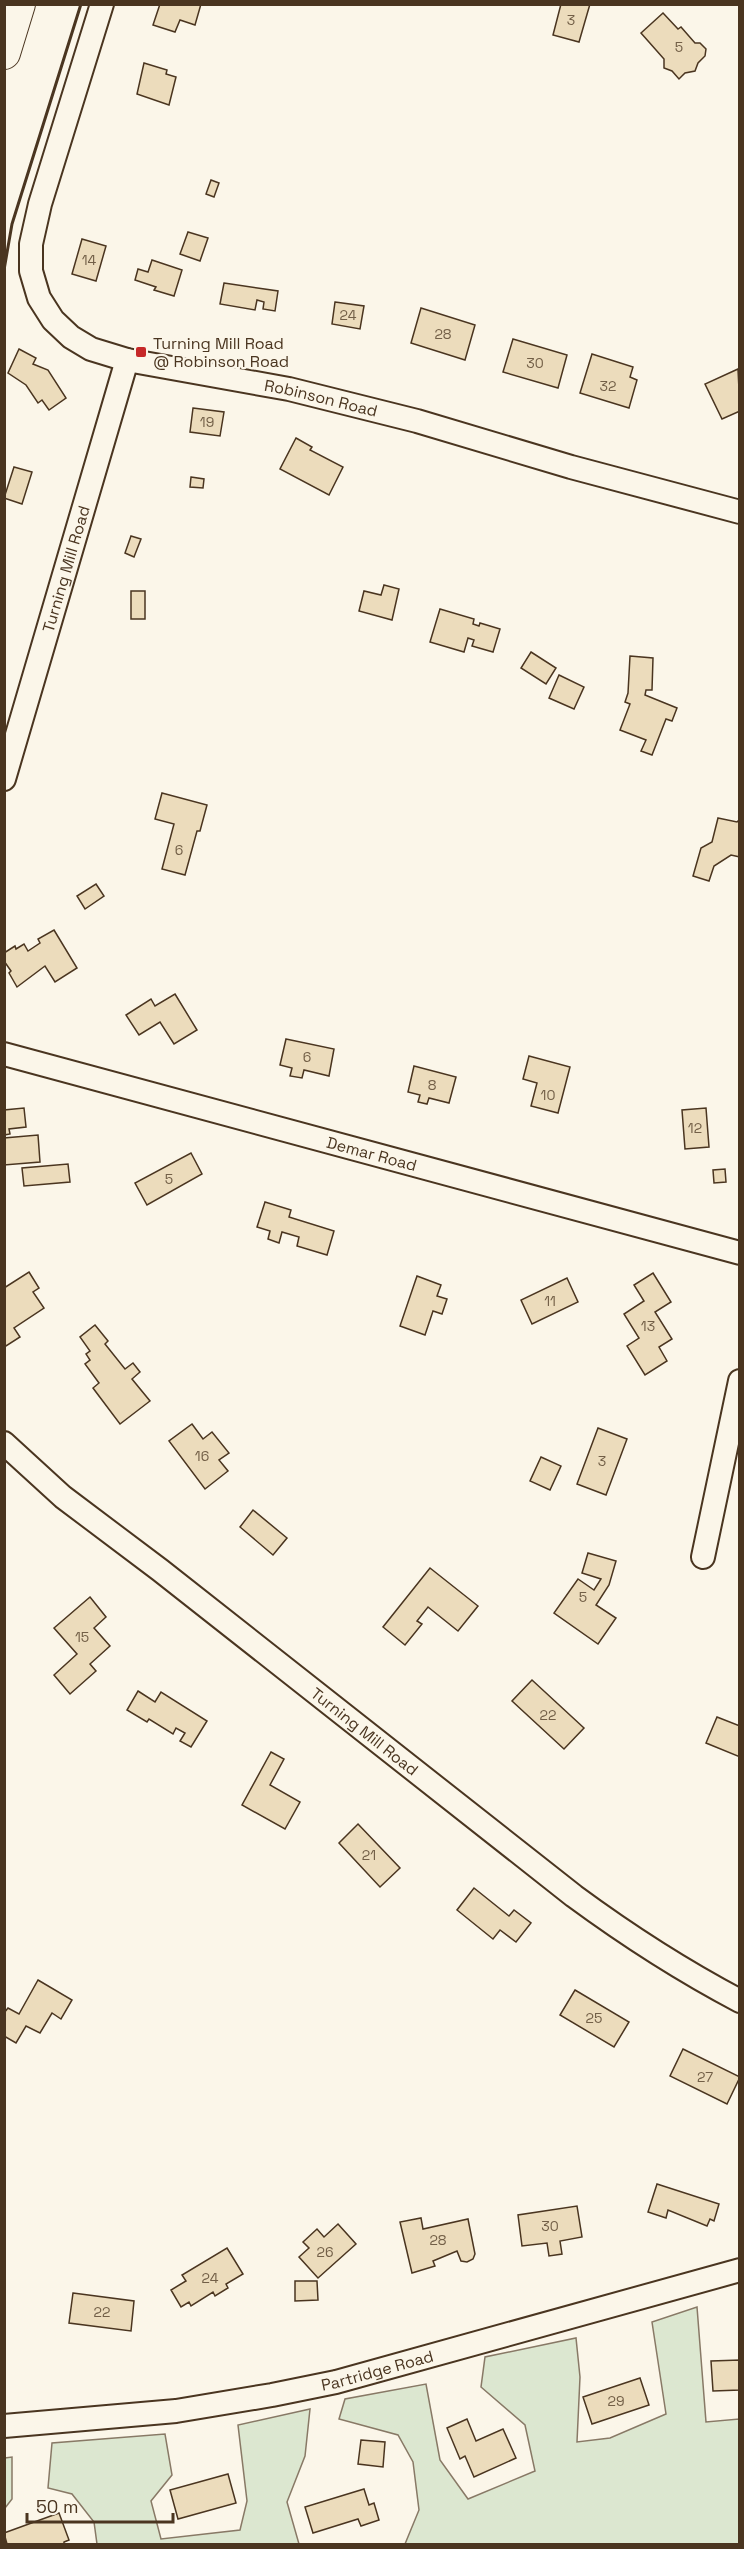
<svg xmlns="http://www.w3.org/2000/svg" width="744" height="2549" viewBox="0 0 744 2549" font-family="'Space Grotesk',sans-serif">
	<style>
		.green { fill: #dce7d0; stroke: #887966; stroke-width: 1.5 }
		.building { fill: #ecdcbc; stroke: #4a3520; stroke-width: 1.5 }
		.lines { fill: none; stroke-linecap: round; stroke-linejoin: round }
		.minor-casing { stroke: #4a3520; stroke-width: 26 }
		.highway-casing { stroke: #4a3520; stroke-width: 34 }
		.minor { stroke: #fbf6e9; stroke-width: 22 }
		.highway { stroke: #fbf6e9; stroke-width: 32 }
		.wall { stroke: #4a3520; stroke-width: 3 }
		.poi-dot { fill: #c62828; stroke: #fbf6e9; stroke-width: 2 }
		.labels { text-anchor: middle; stroke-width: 4.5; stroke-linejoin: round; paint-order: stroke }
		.number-label { font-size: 14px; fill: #725f47 }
		.poi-label { font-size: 16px; fill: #4a3520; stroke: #fbf6e9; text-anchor: start }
		.street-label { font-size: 16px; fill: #4a3520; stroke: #fbf6e9 }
	</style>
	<rect width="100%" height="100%" fill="#fbf6e9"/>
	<g class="green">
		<polygon points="697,2307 706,2422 739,2419 739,2544 405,2544 419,2510 413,2462 398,2435 339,2419 345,2399 426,2384 440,2460 468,2499 535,2471 525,2425 481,2387 485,2357 576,2338 580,2377 577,2442 610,2438 666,2414 652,2322"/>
		<polygon points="310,2409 305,2456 287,2502 299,2544 97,2544 94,2522 72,2494 48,2488 52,2443 165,2434 172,2475 151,2501 161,2539 240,2530 247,2501 238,2425"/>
		<polygon points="12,2457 12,2499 5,2508 5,2458"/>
	</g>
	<g class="building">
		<polygon points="160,4 201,4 195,25 180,20 175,32 153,25"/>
		<polygon points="561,4 590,4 579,42 553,35"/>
		<polygon points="663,13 678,29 681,27 695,43 700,43 706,49 705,56 698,63 695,71 685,73 679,79 672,71 664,68 664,59 641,33"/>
		<polygon points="144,63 167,70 166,74 176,77 169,105 137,94"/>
		<polygon points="211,180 219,183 214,197 206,194"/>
		<polygon points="188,232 208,238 200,261 180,254"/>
		<polygon points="82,239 106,246 96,281 72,274"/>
		<polygon points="152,260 182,270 174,296 154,290 156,287 135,280 138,269 148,272"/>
		<polygon points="224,283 278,291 275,311 263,309 264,302 257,300 255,310 220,304"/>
		<polygon points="335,302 364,306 360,329 332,324"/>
		<polygon points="421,308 475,325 465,360 411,343"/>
		<polygon points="513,339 567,355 558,388 503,372"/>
		<polygon points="19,349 36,358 33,364 48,370 66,398 49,410 42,400 38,403 26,385 8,373"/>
		<polygon points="592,354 633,367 630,377 637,380 629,408 580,393"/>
		<polygon points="738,369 740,411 722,419 705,384"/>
		<polygon points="193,408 224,412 220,436 190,432"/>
		<polygon points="296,438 312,447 310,450 343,467 329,495 280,469"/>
		<polygon points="14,467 32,472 22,504 4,498"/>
		<polygon points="191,477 204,479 203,488 190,487"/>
		<polygon points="131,536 141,539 134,557 125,553"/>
		<polygon points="384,585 399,589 392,620 359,611 364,591 381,595"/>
		<rect x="131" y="591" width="14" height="28"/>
		<polygon points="440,609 474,619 473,624 479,626 480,623 500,629 493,652 472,646 474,640 468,638 464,652 430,642"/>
		<polygon points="531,652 556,668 546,684 521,668"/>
		<polygon points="630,656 653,658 652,690 646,690 645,695 677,708 672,721 666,719 652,755 641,751 646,740 620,730 630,704 625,702 628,693"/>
		<polygon points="559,675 584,687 574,709 549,698"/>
		<polygon points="162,793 207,805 200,831 197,831 185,875 162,869 174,824 155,819"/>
		<polygon points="718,818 737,822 740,819 740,857 731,855 714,866 709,881 693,876 701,848 712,842"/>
		<polygon points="96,884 104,896 85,909 77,896"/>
		<polygon points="54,930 77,968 55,982 45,966 17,987 9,973 11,971 4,961 4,953 15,946 16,949 24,944 28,951 40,943 38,939"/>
		<polygon points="175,994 197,1030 174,1044 160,1022 139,1035 126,1015 151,999 155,1006"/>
		<polygon points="286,1039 334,1049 329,1076 304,1070 302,1078 290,1076 292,1068 280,1065"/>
		<polygon points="529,1056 570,1067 558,1113 531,1106 537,1083 523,1079"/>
		<polygon points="414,1066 456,1077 449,1103 429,1098 427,1104 418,1102 420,1095 408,1092"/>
		<polygon points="24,1108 26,1127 9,1129 10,1134 4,1135 4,1110"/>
		<polygon points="706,1108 709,1147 685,1149 682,1110"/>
		<polygon points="38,1135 40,1162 4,1165 4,1138"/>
		<polygon points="191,1153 202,1174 147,1205 135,1183"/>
		<polygon points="68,1164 70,1182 24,1186 22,1168"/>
		<polygon points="725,1169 726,1182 714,1183 713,1170"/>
		<polygon points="265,1202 291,1210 289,1217 334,1231 327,1255 297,1246 299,1237 282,1232 279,1243 268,1239 270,1231 257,1227"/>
		<polygon points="29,1272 39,1288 33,1292 44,1308 14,1328 20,1337 6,1346 4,1343 4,1288"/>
		<polygon points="653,1273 671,1302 655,1312 672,1339 659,1347 667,1361 645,1375 627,1346 639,1338 624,1314 644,1301 634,1285"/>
		<polygon points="417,1276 441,1285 437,1296 447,1299 442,1314 433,1311 425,1335 400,1326"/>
		<polygon points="567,1278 578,1302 532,1324 521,1300"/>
		<polygon points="95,1325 108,1341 105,1344 125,1369 133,1363 140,1372 132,1379 150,1401 120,1424 93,1388 99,1383 85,1364 90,1360 86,1354 90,1351 80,1337"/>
		<polygon points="192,1424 203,1439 212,1432 229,1453 219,1460 228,1471 205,1489 169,1441"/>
		<polygon points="598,1428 627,1439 606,1495 577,1484"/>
		<polygon points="541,1457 561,1466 550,1490 530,1481"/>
		<polygon points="253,1510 287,1538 273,1555 240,1527"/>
		<polygon points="588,1553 616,1561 609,1585 596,1605 616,1618 598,1644 554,1613 578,1579 594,1590 601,1579 582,1573"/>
		<polygon points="430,1568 478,1606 458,1631 428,1607 417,1621 422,1624 405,1645 383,1627"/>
		<polygon points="90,1597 106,1617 94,1628 110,1646 90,1664 96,1671 70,1694 54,1675 77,1654 54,1628"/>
		<polygon points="532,1680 584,1728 564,1749 512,1701"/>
		<polygon points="138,1691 155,1702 161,1692 207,1721 191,1747 180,1741 185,1733 176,1728 173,1734 149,1719 147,1722 127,1710"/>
		<polygon points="717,1717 740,1726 740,1757 706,1743"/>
		<polygon points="271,1752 284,1759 270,1785 300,1802 285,1829 242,1805"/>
		<polygon points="358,1824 400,1868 380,1887 339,1843"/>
		<polygon points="474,1888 509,1916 514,1910 531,1923 516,1942 500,1930 493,1939 457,1910"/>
		<polygon points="38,1980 72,2000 61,2019 52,2013 40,2033 26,2026 16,2043 4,2036 4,2013 8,2008 19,2014"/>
		<polygon points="575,1990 629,2022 614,2047 560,2015"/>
		<polygon points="683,2049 740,2077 727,2104 670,2076"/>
		<polygon points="657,2184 719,2204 714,2221 710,2219 707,2226 668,2210 666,2218 648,2212"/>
		<polygon points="577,2206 582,2237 560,2241 562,2254 549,2256 547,2243 522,2246 518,2215"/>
		<polygon points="421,2218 423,2229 468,2219 475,2254 473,2259 467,2262 461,2261 457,2251 433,2261 435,2266 412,2273 400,2222"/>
		<polygon points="338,2224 356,2244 318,2278 299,2257 309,2248 303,2242 317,2229 324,2237"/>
		<polygon points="227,2248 243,2274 226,2284 228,2288 215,2296 213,2292 191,2306 189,2302 181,2307 171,2290 186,2281 182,2275"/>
		<polygon points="295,2281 317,2281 318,2300 295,2301"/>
		<polygon points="73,2293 134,2301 131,2331 69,2323"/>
		<polygon points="740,2360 740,2390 713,2391 711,2361"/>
		<polygon points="640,2378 649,2405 592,2424 583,2397"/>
		<polygon points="467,2419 476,2441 503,2429 516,2458 474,2477 465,2456 460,2459 447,2428"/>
		<polygon points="361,2440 385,2442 383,2467 358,2464"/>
		<polygon points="228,2474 236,2503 178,2519 170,2490"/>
		<polygon points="364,2489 369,2505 374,2503 379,2520 361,2526 358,2519 313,2533 305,2507"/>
		<polygon points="59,2513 69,2540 64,2542 64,2544 7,2544 4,2533"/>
	</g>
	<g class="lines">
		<g class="minor-casing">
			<g id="minor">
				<path id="s1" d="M 102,4 L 40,204 L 31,244 L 31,271 L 39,298 L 53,320 L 71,337 L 91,349 L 127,360 L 289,389 L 417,421 L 571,467 L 740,512"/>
				<path id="s2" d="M 4,779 L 127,360"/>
				<path id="s3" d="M 4,1054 L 740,1253"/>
				<path id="s4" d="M 4,1443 L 63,1497 L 160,1570 L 574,1896 C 627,1935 681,1970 740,2001"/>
				<polyline points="703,1557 740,1381"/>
				<path id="s5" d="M 4,2426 L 176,2411 L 272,2395 L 336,2382 L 740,2270"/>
			</g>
		</g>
		<g class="highway-casing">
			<polyline id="highway" points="4,53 19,4"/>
		</g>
		<use href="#minor" class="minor"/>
		<use href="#highway" class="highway"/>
		<polyline class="wall" points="4,270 12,224 81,4"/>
	</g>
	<rect class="poi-dot" x="135" y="346" width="12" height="12" rx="3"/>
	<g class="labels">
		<g class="number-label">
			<text x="571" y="25">3</text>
			<text x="679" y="52">5</text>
			<text x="89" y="265">14</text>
			<text x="348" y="320">24</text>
			<text x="443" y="339">28</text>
			<text x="535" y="368">30</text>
			<text x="608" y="391">32</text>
			<text x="207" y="427">19</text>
			<text x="179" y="855">6</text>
			<text x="307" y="1062">6</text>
			<text x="432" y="1090">8</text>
			<text x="548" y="1100">10</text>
			<text x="695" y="1133">12</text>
			<text x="169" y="1184">5</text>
			<text x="550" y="1306">11</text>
			<text x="648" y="1331">13</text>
			<text x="202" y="1461">16</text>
			<text x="602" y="1466">3</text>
			<text x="583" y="1602">5</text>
			<text x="82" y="1642">15</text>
			<text x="548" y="1720">22</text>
			<text x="369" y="1860">21</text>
			<text x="594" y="2023">25</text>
			<text x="705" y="2082">27</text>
			<text x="550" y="2231">30</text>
			<text x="438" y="2245">28</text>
			<text x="325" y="2257">26</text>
			<text x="210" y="2283">24</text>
			<text x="102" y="2317">22</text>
			<text x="616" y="2406">29</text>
		</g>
		<g class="poi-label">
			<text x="153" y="349">Turning Mill Road<tspan x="153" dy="18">@ Robinson Road</tspan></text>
		</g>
		<g class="street-label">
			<text dy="6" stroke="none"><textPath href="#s1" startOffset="615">Robinson Road</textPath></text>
			<text dy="6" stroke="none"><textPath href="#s2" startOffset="219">Turning Mill Road</textPath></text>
			<text dy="6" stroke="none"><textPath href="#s3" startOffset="381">Demar Road</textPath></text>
			<text dy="6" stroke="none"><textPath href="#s4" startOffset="462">Turning Mill Road</textPath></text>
			<text dy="6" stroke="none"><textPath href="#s5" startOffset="378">Partridge Road</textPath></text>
		</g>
	</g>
	<rect width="744" height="2549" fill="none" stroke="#4a3520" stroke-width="12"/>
	<path d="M27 2513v9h146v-9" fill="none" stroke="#4a3520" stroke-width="3"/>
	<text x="36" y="2513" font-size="18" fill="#4a3520" stroke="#fbf6e9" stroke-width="4.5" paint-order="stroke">50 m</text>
</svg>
